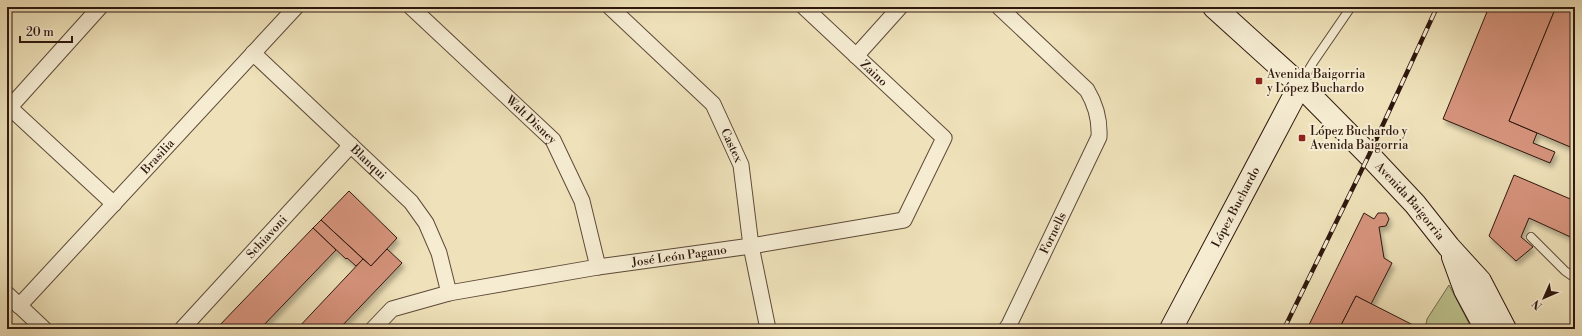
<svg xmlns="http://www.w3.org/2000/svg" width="1582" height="336" viewBox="0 0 1582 336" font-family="'Libre Bodoni',serif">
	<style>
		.green { fill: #bcc28d; stroke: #756c4e }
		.building { fill: #d7947d; stroke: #2e170e; filter: url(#shadow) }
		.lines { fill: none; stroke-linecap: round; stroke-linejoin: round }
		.lane-casing { stroke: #5e4a39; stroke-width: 10 }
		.street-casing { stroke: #5e4a39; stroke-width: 17 }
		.secondary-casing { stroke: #2e170e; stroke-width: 24 }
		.lane { stroke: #f5ecd2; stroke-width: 8 }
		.street { stroke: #f5ecd2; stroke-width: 15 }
		.secondary { stroke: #f5ecd2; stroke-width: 22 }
		.rail-casing { stroke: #2e170e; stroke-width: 4.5 }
		.rail { stroke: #f5ecd2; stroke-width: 3; stroke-dasharray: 9; stroke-linecap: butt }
		.poi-dot { fill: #8f2418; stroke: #f5ecd2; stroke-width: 1.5 }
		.labels { text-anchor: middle; stroke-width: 4; stroke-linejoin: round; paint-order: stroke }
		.street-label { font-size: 12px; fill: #2e170e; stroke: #f5ecd2 }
		.poi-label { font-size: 12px; fill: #2e170e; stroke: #f5ecd2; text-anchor: start }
	</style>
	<defs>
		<filter id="shadow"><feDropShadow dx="2.5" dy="4.5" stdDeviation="2" flood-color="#0004"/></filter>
	</defs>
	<rect width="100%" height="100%" fill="#efe2ba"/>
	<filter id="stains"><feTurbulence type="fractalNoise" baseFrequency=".005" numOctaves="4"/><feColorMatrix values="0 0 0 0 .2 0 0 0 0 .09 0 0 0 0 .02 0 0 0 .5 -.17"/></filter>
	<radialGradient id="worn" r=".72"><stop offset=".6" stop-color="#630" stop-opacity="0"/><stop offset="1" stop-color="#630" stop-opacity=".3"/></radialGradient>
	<polygon class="green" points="1449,285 1472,329 1425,329 1427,319"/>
	<g class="building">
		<polygon points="1489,7 1556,7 1509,121 1537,133 1533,143 1555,152 1550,163 1443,119"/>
		<polygon points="1556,7 1560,7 1575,13 1575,149 1509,121"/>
		<polygon points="1560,7 1575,7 1575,13"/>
		<polygon points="1514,175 1575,201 1575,239 1529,218 1521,237 1533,247 1516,261 1489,236"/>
		<polygon points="349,191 397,238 371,266 321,220"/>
		<polygon points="1364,213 1374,219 1378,213 1386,213 1389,219 1386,226 1379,227 1384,258 1392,263 1371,304 1356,296 1339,329 1307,329"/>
		<polygon points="321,220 363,259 356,266 347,258 346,259 313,228"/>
		<polygon points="313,228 336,250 260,329 216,329"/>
		<polygon points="387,249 402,263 339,329 297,329 363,259 371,266"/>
		<polygon points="1356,296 1413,325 1411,329 1339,329"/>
	</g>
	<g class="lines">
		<g class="lane-casing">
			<g id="lane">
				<polyline points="1300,84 1314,61 1351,7"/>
				<polyline points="1531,237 1565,271 1575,278"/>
			</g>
		</g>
		<g class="street-casing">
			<g id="street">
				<path id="s1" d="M 411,7 L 553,140 L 582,201 L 598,267"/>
				<path id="s2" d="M 610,7 L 713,104 L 741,165 L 751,246 L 768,329"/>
				<path d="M 999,7 L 1087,90 C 1096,105 1100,119 1099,137 L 1009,325 L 1006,329"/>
				<path id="s3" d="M 253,53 L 411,202 L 426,223 L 439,253 L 449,293"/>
				<polyline points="856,56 900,7"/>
				<polyline points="7,105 114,204"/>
				<polyline points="10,107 100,7"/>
				<polyline points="7,294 44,329"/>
				<path id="s4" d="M 19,306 L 296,7"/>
				<path id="s5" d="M 182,329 L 351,145"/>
				<path id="s6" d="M 373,329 L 392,309 L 449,293 L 598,267 L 751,246 L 904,220 L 944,138 L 804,7"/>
			</g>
		</g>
		<g class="secondary-casing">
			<g id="secondary">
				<path id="s7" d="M 1214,7 L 1300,85 L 1369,155 L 1415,204 L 1449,247 L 1480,281 L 1505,329"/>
				<polyline points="1453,257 1465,290 1486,329"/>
				<path id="s8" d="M 1171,329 L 1300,85"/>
			</g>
		</g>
		<use href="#lane" class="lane"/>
		<use href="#street" class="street"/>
		<use href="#secondary" class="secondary"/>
		<g class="rail-casing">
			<polyline id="rail" points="1284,329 1369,155 1437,7"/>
		</g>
		<use href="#rail" class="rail"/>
	</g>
	<g class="poi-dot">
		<rect x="1255" y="77" width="8" height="8" rx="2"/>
		<rect x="1298" y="134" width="8" height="8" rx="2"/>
	</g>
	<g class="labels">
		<g class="street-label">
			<text transform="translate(874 73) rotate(43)" y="4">Zaino</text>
			<text dy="4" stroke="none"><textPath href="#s1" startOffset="165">Walt Disney</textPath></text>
			<text dy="4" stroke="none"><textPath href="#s2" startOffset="187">Castex</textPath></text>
			<text dy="4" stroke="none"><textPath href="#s4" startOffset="204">Brasilia</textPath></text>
			<text dy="4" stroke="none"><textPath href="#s3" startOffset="159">Blanqui</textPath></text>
			<text dy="4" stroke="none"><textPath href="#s7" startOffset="276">Avenida Baigorria</textPath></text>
			<text dy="4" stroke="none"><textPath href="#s8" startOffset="138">López Buchardo</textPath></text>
			<text transform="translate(1053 233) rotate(-64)" y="4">Fornells</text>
			<text dy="4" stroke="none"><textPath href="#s5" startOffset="125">Schiavoni</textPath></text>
			<text dy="4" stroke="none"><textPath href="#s6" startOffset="320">José León Pagano</textPath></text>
		</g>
		<g class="poi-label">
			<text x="1267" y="78">Avenida Baigorria<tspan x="1267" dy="14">y López Buchardo</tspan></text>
			<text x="1310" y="135">López Buchardo y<tspan x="1310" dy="14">Avenida Baigorria</tspan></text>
		</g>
	</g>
	<rect width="1582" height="336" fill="none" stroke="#efe2ba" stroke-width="24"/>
	<rect x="8" y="8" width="1566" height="320" fill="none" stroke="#2e170e" stroke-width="2"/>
	<rect x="12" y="12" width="1558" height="312" fill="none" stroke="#2e170e"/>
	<g transform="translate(1544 298) rotate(225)" stroke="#f5ecd2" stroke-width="3" paint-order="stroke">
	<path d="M0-3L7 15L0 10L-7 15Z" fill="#2e170e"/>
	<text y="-6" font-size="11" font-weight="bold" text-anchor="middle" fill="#2e170e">N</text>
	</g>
	<path d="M20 36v6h52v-6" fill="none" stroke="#2e170e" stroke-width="2"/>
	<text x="26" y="36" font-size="12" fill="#2e170e" stroke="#f5ecd2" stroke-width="3" paint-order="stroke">20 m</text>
	<rect width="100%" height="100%" filter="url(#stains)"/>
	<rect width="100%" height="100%" fill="url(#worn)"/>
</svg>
